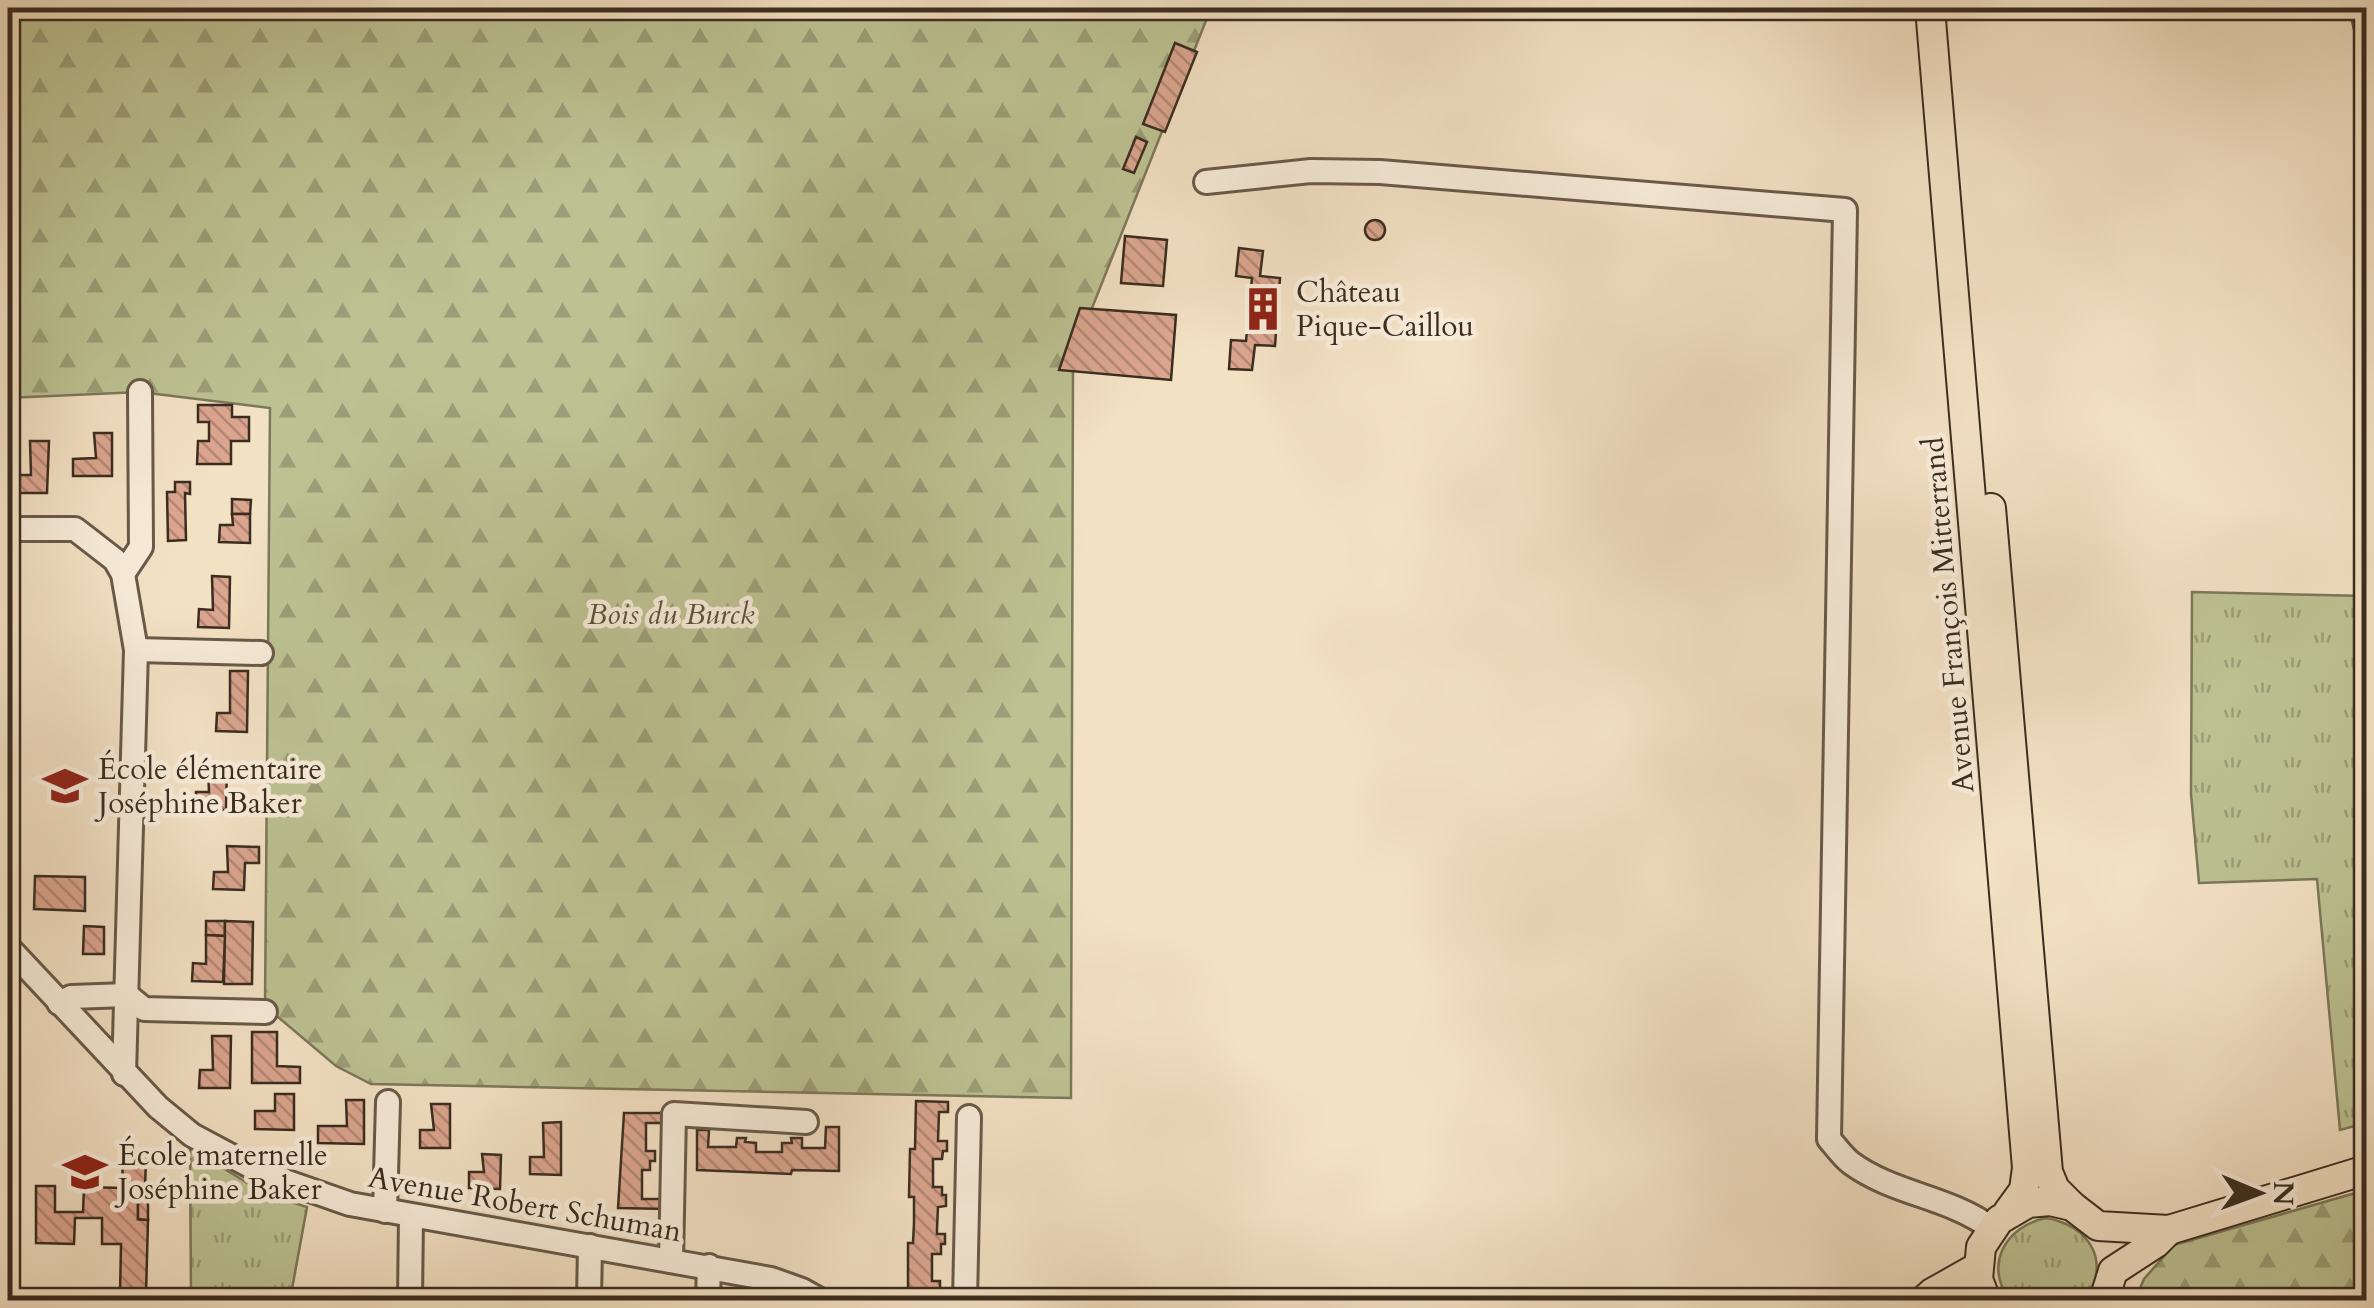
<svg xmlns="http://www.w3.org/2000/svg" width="2374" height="1308" viewBox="0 0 2374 1308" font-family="Cardo,serif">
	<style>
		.grass { fill: url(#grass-tufts); stroke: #7c785a; stroke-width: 2.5 }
		.forest { fill: url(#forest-firs); stroke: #7c785a; stroke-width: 2.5 }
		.building { fill: url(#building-back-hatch); stroke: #3a2d20; stroke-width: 2.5 }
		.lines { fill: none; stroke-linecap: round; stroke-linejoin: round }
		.minor-casing { stroke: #685a49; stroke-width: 28 }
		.major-casing { stroke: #3a2d20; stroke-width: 32 }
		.minor { stroke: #f7ecd9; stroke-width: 22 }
		.major { stroke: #f3e1c4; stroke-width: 28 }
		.labels { text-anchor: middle; stroke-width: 9; stroke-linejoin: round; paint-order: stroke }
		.poi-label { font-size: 30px; fill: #3a2d20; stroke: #f7ecd9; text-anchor: start }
		.park-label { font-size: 30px; font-style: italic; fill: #5b523d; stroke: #f7ecd9 }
		.street-label { font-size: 30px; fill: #3a2d20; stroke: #f7ecd9 }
	</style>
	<defs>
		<pattern id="grass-tufts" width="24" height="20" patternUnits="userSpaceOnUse" patternTransform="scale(2.5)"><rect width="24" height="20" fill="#bdc293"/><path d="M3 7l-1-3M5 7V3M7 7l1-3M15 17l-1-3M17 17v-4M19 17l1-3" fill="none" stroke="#9b9e78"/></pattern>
		<pattern id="forest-firs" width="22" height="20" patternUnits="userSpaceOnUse" patternTransform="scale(2.5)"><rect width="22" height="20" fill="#bdc293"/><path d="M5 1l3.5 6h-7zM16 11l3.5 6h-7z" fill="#9b9e78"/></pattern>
		<pattern id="building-back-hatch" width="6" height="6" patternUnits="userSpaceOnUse" patternTransform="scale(2.5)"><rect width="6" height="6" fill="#dba58f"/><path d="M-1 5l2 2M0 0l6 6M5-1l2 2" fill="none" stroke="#b38774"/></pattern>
	</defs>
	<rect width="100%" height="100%" fill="#f3e1c4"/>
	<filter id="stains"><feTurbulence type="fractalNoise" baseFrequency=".002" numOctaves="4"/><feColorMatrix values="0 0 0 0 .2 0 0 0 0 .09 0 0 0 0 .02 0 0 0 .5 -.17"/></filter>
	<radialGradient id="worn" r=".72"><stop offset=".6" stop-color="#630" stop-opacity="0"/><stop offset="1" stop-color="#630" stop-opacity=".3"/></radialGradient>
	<g class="grass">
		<polygon points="2192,592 2366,596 2366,1123 2340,1130 2317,879 2199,883 2191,794"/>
		<polygon points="190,1148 264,1193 307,1207 290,1300 191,1300"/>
		<path d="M 2046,1218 C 2089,1225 2113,1263 2084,1300 L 2010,1300 C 1983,1265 2006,1226 2046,1218 Z"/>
	</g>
	<g class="forest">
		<polygon points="8,8 1211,8 1073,356 1071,1098 371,1084 336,1066 265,1006 270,408 140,392 8,398"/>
		<polygon points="2366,1190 2366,1300 2135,1300 2144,1279 2174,1245"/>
	</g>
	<g class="building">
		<polygon points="1175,43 1197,52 1165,132 1143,124"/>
		<polygon points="1136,137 1147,142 1134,173 1123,169"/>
		<circle cx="1375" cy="230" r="10"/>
		<polygon points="1125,236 1167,240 1163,286 1121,283"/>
		<polygon points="1239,248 1263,251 1260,276 1280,278 1275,346 1255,345 1252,370 1229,369 1231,340 1246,341 1252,278 1236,276"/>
		<polygon points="1080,308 1176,315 1171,380 1059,370"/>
		<polygon points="198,405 232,405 232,417 249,417 249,441 231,441 231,464 197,464 198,441 209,441 209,422 198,422"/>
		<polygon points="94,433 112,433 112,476 73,476 73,459 96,458"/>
		<polygon points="30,441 49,441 47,493 17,493 18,475 31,475"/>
		<polygon points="175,482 190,482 190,494 185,493 186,540 168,541 167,492 175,492"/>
		<polygon points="232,499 251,500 250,514 232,514"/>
		<polygon points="232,514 250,514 250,543 219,542 220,525 233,525"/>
		<polygon points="212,576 230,577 229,628 198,627 199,609 213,610"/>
		<polygon points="8,599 15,599 13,766 8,766"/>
		<polygon points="230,671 248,671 247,732 216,731 217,713 230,713"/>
		<polygon points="208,766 227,766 226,810 195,809 196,792 209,792"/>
		<polygon points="227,846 259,847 259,863 245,863 244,890 213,889 214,872 228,872"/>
		<polygon points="35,876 85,877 85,911 34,909"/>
		<polygon points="206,921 225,921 225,936 206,935"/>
		<polygon points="225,921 253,922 252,984 224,984"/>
		<polygon points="84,926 104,927 104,954 83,954"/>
		<polygon points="206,935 225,936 223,982 192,981 193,963 206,964"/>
		<polygon points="252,1032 277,1032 277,1066 300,1067 300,1083 252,1083"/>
		<polygon points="212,1036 231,1036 230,1088 199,1088 200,1070 213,1070"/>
		<polygon points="275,1094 294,1094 294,1130 255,1129 255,1111 275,1111"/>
		<polygon points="346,1100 364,1100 364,1144 318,1143 318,1126 347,1126"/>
		<polygon points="916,1101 948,1102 948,1112 939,1112 938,1141 947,1141 947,1151 943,1151 942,1159 933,1159 933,1187 942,1187 942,1195 946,1195 946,1206 938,1207 937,1229 937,1234 945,1234 945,1244 941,1244 941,1254 932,1254 932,1281 940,1281 940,1292 908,1291 908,1243 913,1243 914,1223 914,1197 909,1197 910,1149 915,1149"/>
		<polygon points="431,1104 450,1104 450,1148 420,1148 420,1130 434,1130"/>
		<polygon points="624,1113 665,1113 665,1123 646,1123 646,1151 655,1151 655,1161 650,1161 650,1170 642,1170 642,1199 666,1199 666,1209 618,1208"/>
		<polygon points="561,1122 561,1175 530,1174 530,1157 544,1157 543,1123"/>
		<polygon points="826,1127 839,1127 839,1171 792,1170 791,1174 697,1170 697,1130 709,1130 708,1147 736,1147 737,1138 746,1138 745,1142 756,1143 756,1152 782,1152 782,1143 792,1143 791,1138 802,1138 802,1148 825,1148"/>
		<polygon points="123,1153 146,1154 145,1191 138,1191 138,1219 148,1220 146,1294 120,1294 121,1244 102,1244 102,1218 75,1218 74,1244 36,1243 36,1186 55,1186 55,1212 83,1212 84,1187 122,1188"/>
		<polygon points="482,1154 501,1155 500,1189 469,1188 469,1172 484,1172"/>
		<polygon points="138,1191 148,1191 148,1220 138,1219"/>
		<polygon points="354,1289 376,1290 376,1296 399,1296 399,1300 354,1300"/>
	</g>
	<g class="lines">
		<g class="minor-casing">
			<g id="minor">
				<polyline points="2362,8 2366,25"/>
				<path d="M 1206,182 L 1311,171 L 1380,172 L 1845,210 L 1829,1139 C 1836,1147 1843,1157 1851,1163 C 1893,1194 1950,1197 1991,1228"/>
				<polyline points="8,529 75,529 115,560 123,574 136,650 124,1074"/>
				<polyline points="123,574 141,547 140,392"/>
				<polyline points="136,650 261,653"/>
				<polyline points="8,947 158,1107 192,1135 267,1175 350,1204 771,1279 802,1290 820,1300"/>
				<polyline points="59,1003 71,997 127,995 144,1009 265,1012"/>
				<polyline points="385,1211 388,1102"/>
				<polyline points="671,1261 674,1114 806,1122"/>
				<polyline points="410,1300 411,1216"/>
				<polyline points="589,1300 590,1246"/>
				<polyline points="708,1300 709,1266"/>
				<polyline points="965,1300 969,1117"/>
			</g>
		</g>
		<g class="major-casing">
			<g id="major">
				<polyline points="1930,8 2027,1168 2024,1190 2008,1212"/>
				<polyline points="1991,508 2048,1172 2055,1189 2072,1206"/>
				<polyline points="1924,1300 1932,1293 1978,1267"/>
				<polyline points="1986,1300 1978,1279 1981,1247 1999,1220 2028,1203 2050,1201 2072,1206 2098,1226 2169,1230 2366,1170"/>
				<polyline points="2104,1300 2113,1271 2156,1243 2169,1230"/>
			</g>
		</g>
		<use href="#minor" class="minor"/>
		<use href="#major" class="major"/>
	</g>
	<defs>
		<g id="building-bare" transform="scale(3.45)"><path d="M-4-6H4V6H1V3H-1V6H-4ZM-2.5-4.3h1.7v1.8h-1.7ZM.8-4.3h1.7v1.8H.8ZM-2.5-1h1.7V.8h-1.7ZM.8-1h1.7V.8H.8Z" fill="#8f2418" stroke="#f7ecd9" stroke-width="2.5" paint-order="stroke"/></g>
		<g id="school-bare" transform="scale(3.45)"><path d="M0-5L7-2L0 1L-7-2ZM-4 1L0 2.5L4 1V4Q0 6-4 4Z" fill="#8f2418" stroke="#f7ecd9" stroke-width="2.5" paint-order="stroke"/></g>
	</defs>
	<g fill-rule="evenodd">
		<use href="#building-bare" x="1263" y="309"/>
		<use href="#school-bare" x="65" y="786"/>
		<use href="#school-bare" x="85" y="1172"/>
	</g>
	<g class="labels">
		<g class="poi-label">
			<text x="1296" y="302">Château<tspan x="1296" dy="34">Pique-Caillou</tspan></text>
			<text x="98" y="779">École élémentaire<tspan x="98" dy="34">Joséphine Baker</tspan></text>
			<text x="118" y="1165">École maternelle<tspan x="118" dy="34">Joséphine Baker</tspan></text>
		</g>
		<g class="park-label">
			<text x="671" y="624">Bois du Burck</text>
		</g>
		<g class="street-label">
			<text transform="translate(1948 615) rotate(-95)" y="10">Avenue François Mitterrand</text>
			<text transform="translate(525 1204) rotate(10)" y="10">Avenue Robert Schuman</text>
		</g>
	</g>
	<rect width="2374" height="1308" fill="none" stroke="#f3e1c4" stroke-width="40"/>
	<rect x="10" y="10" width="2354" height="1288" fill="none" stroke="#3a2d20" stroke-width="5"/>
	<rect x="20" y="20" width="2334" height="1268" fill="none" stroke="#3a2d20" stroke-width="2.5"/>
	<g transform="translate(2259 1193) rotate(91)" stroke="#f7ecd9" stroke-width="8" paint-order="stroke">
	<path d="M0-8L18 38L0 25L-18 38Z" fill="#3a2d20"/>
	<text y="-15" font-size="28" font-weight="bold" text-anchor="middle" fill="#3a2d20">N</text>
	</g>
	<rect width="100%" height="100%" filter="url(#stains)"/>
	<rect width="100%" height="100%" fill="url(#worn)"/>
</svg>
